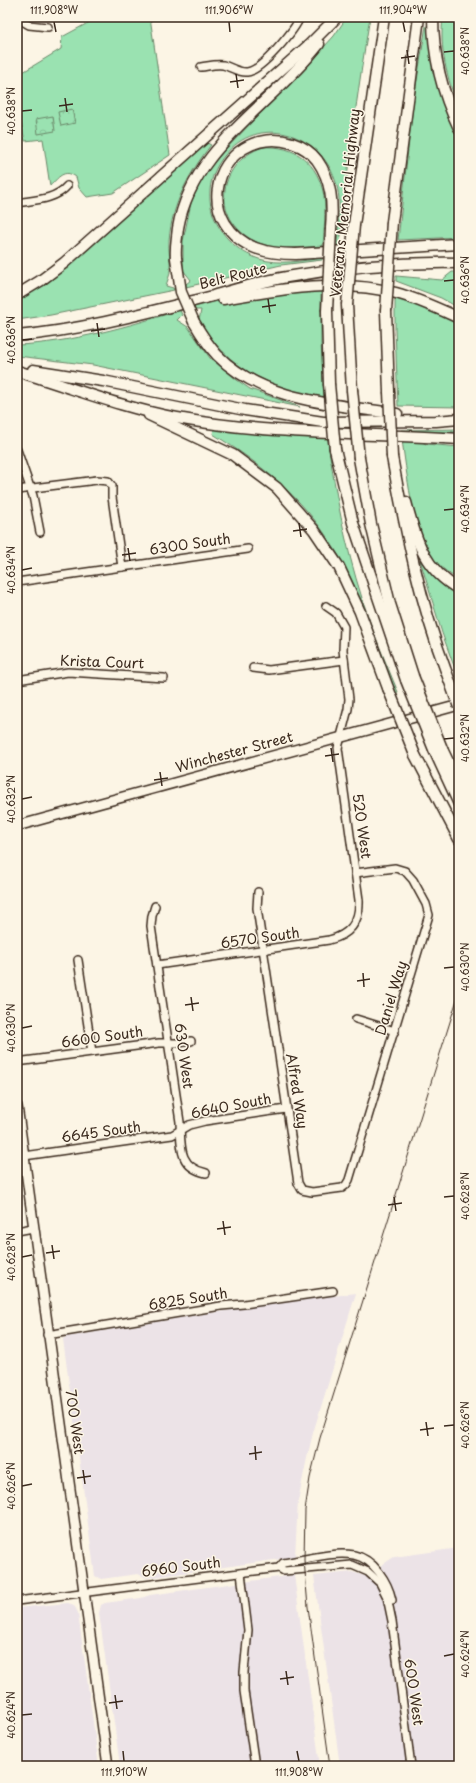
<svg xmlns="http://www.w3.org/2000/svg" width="476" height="1783" viewBox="0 0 476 1783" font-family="'Playpen Sans',sans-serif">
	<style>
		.built { fill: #ece3e7 }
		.green { fill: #9ae2b1; stroke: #6a8668 }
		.park { fill: url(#park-crowns); stroke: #6a8668 }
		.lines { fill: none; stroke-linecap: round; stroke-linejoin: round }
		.minor-casing { stroke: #3b2a1e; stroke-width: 10 }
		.major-casing { stroke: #3b2a1e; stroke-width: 12 }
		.highway-casing { stroke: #3b2a1e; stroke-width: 13 }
		.minor { stroke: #fcf5e5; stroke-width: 7 }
		.major { stroke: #fcf5e5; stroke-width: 9 }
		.highway { stroke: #fcf5e5; stroke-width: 10 }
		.tram { stroke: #3b2a1e; stroke-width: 1 }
		.highway-bridge-casing { stroke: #3b2a1e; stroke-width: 13; stroke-linecap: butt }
		.highway-bridge { stroke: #fcf5e5; stroke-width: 10 }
		.ticks { fill: none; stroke: #3b2a1e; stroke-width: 1.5 }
		.labels { text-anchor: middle; stroke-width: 3; stroke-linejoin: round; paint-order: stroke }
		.street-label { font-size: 14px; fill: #3b2a1e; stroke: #fcf5e5 }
		.neatline { fill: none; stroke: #3b2a1e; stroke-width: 1.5 }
		.ticks-label { font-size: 10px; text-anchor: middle; fill: #3b2a1e }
	</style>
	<defs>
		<pattern id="park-crowns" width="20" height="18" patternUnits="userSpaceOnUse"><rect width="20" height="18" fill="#9ae2b1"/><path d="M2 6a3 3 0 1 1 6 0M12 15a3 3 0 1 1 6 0" fill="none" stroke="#86c298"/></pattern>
	</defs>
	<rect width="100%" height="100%" fill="#fcf5e5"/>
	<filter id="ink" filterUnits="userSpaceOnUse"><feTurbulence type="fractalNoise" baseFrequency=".025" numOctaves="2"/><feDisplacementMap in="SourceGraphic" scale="8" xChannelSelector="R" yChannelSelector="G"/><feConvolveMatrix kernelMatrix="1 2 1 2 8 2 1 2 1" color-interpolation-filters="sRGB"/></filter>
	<g filter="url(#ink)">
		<g class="built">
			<polygon points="356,1293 313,1433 307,1458 298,1501 295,1557 147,1578 138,1574 101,1579 95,1576 63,1339 66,1337 210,1313"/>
			<polygon points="459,1548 459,1766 340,1766 314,1576 352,1572 365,1576 394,1557"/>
			<polygon points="294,1575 320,1766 120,1766 99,1613 101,1605 105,1603 141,1598 150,1595"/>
			<polygon points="68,1603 74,1605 78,1613 99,1766 17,1766 17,1608"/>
		</g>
		<g class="green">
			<path d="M 99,17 L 150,17 L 170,155 L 113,193 L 87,197 L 79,188 L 76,177 C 64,168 58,178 50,186 L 43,139 L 25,141 C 21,120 14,96 18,75 L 61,49 L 62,37 Z"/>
			<path d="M 347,17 L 370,17 C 357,93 347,169 340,245 L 337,245 C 338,222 343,199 334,177 C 317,131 257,115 225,155 C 193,193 215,244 259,259 C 280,265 301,261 322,258 L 322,260 L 281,265 L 186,287 L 186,284 L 191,280 L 183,270 L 183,241 L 191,203 L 203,176 L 223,152 L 313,59 L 334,36 Z"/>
			<path d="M 443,17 L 459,17 L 459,108 C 447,80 439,47 443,17 Z"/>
			<polygon points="426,26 428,27 433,70 440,94 445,110 459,140 459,237 398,240 413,104"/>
			<path d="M 207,143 L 211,145 C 189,173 172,204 169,240 C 168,250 171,261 170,271 C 170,276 167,281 166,286 L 173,288 L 174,290 L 51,315 L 17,320 L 17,301 L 50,280 L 71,262 Z"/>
			<path d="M 263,147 C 296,145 318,163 324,196 C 326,212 324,230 323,246 C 302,247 279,251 259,243 C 211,223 214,164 263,147 Z"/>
			<polygon points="452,272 459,272 459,308 441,298 396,281 396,276 442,280"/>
			<path d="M 321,285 L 321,343 L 324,399 C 269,387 229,370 199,321 L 201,310 L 194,310 L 193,306 L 252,293 Z"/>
			<polygon points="395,295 444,314 459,323 459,407 398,406 395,329"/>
			<path d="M 180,310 L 182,315 L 177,320 L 188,327 L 210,358 L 237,380 L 250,389 L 300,407 L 93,365 L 17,356 L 17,345 C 70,343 130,326 180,310 Z"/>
			<path d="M 214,429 L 264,435 L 327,436 C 335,491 345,545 362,598 C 372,630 385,661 398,692 L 396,693 C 388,672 379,651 372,630 C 362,606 354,581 340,558 C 309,503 266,467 213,434 Z"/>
			<polygon points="459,429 459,432 401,432 401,430"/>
			<path d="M 402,440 L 418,440 L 426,444 L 459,447 L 459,580 C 448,573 437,565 429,554 C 413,531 406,468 402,440 Z"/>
			<polygon points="420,560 433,576 459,593 459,680 442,633"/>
		</g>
		<g class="park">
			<polygon points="72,109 75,123 61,126 58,112"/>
			<polygon points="53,116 55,131 38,134 36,119"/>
		</g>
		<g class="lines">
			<g class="minor-casing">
				<g id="minor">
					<polyline points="17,18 29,25 48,27"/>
					<path d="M 201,67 C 209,66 215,64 223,65 C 231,67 239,73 247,72 C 261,71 295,30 300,17"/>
					<path d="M 17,203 C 34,200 55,200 67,186"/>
					<polyline points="17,450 33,496 40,532"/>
					<polyline points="17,490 97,480 108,481 112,486 112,497 122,567"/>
					<polyline points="17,582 248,549"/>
					<polyline points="253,668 269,670 344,660"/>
					<polyline points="17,680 68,672 164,678"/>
					<polyline points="258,892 257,908 298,1183 302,1190 312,1192 342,1188 346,1185 349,1180 429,915 426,904 413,880 405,871 395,868 355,873"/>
					<path d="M 155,906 L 152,916 L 151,926 L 180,1122 C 181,1146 178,1167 206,1173"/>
					<polyline points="78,960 92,1052"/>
					<path d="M 157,965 L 329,940 C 350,935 360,922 359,900 L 338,748 L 348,709 L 349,699 L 343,650 L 344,627 L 336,613 L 326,606"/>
					<polyline points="356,1019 395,1031"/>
					<polyline points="17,1062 159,1043 178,1043 191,1041"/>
					<polyline points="24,1156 172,1135 189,1125 205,1121 286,1109"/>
					<polyline points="17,1231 33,1228"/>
					<polyline points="47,1335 221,1306 244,1304 333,1291"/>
					<path d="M 279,1568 L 283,1563 C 304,1560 333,1551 354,1555 C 374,1559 388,1582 392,1600"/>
					<polyline points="241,1573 248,1630 244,1672 244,1691 255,1766"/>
					<polyline points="17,1601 279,1568 284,1571 352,1565 368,1572 380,1583 387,1597 392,1621 411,1766"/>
				</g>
			</g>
			<g class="major-casing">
				<g id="major">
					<polyline points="17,826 459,705"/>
					<path d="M 17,1106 C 47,1326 79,1546 108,1766"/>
				</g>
			</g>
			<g class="highway-casing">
				<g id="highway">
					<path d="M 433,17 C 433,56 442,93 459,128"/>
					<polyline points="392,222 419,17"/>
					<polyline points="354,225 384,17"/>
					<path d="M 331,229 C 333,204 332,181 317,160 C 311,152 301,146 292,143 C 258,132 223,153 218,188 C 216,200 219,213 225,223 C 241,249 268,254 296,254 L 459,244"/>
					<path d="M 176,258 C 175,247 177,238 178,228 C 192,147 272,105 319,44"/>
					<polyline points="17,295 40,281 64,263 310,44 337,17"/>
					<path d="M 223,299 C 281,289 339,278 396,293 C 418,299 439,309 459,318"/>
					<polyline points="347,305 352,390"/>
					<polyline points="327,311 329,384"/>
					<polyline points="386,311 389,392"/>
					<path d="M 194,322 C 201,334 208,345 217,355 C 263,402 336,404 397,414"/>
					<path d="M 17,336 C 83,330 149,312 213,296 C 237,289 262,281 287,277 C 343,267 402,262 459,263"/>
					<polyline points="33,370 103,381 245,410 323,422 436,421 459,419"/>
					<path d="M 17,371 C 70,387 123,408 177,418 C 270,435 365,433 459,439"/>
					<polyline points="149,415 233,455 277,488 314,530 339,567 360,612 388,688"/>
					<polyline points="335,449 353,523 406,680"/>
					<path d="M 392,457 C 405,529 420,602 446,671"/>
					<polyline points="359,458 371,524 390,604 413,676"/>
					<path d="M 406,502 C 416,539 423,569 459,589"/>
					<polyline points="443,751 459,784"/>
					<polyline points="435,752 459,804"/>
					<polyline points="415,755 459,839"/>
				</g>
			</g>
			<use href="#minor" class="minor"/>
			<use href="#major" class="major"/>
			<use href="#highway" class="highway"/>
			<polyline class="tram" points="330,1766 308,1607 304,1560 305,1510 310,1478 320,1438 459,993"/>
			<g class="highway-bridge-casing">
				<g id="highway-bridge">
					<polyline points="176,258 181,292 194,322"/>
					<polyline points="347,305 354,225"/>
					<polyline points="327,311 331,229"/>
					<polyline points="386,311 392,222"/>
					<polyline points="329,384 335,449"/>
					<polyline points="352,390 359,458"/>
					<polyline points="389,392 392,457"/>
					<polyline points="446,671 459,707"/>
					<polyline points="413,676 443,751"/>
					<polyline points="406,680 435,752"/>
					<polyline points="388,688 415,755"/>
				</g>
			</g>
			<use href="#highway-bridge" class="highway-bridge"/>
		</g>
	</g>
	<path class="ticks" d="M 54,22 L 56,32M 229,22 L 230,32M 403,22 L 405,32M 407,50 L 409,64M 444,52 L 454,51M 401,58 L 415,56M 236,74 L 238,88M 230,82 L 244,80M 65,98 L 67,112M 59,106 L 73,104M 22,111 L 32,110M 444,281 L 454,280M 268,299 L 270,313M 262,307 L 276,305M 97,323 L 99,337M 91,331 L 105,329M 22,340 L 32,339M 444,510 L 454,509M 299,523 L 301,537M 293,531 L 307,529M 128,548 L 130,561M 122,555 L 136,553M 22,570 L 32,568M 444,739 L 454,738M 331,748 L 333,762M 325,756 L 339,754M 160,772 L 162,786M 154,780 L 168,778M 22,799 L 32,797M 444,968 L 454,967M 363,973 L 364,987M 357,981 L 370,979M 191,997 L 193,1011M 185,1005 L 199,1003M 22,1028 L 32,1026M 394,1197 L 396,1211M 444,1197 L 454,1196M 388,1205 L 402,1203M 223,1221 L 225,1235M 217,1229 L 231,1227M 52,1245 L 54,1259M 46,1253 L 60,1251M 22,1257 L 32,1255M 426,1422 L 428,1436M 444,1426 L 454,1425M 420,1430 L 434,1428M 255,1446 L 256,1460M 249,1454 L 262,1452M 83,1470 L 85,1484M 77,1478 L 91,1476M 22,1486 L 32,1484M 444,1656 L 454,1654M 286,1671 L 288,1685M 280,1679 L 294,1677M 115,1695 L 117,1709M 109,1703 L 123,1701M 22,1715 L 32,1714M 123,1751 L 124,1761M 297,1751 L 299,1761"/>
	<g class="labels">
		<g class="street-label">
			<text transform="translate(345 203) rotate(-84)" y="5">Veterans Memorial Highway</text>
			<text transform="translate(233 276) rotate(-14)" y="5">Belt Route</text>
			<text transform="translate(190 544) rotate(-8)" y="5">6300 South</text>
			<text transform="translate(102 662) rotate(2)" y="5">Krista Court</text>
			<text transform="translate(234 752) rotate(-15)" y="5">Winchester Street</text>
			<text transform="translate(362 826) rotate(82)" y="5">520 West</text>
			<text transform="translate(260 938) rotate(-8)" y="5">6570 South</text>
			<text transform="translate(391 998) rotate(-73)" y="5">Daniel Way</text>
			<text transform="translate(102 1037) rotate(-8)" y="5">6600 South</text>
			<text transform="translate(184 1056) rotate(82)" y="5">630 West</text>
			<text transform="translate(297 1091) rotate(81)" y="5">Alfred Way</text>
			<text transform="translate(231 1106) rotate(-11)" y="5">6640 South</text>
			<text transform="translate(101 1132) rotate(-8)" y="5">6645 South</text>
			<text transform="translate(188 1299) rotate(-9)" y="5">6825 South</text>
			<text transform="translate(75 1422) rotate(82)" y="5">700 West</text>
			<text transform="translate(181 1567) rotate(-7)" y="5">6960 South</text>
			<text transform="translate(414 1692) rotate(82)" y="5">600 West</text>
		</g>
	</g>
	<rect width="476" height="1783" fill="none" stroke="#fcf5e5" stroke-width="44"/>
	<rect x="22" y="22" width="432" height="1739" class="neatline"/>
	<g class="ticks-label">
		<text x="54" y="14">111.908°W</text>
		<text x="229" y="14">111.906°W</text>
		<text x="403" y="14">111.904°W</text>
		<text transform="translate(465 51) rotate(-90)" y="4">40.638°N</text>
		<text transform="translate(11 111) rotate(-90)" y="4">40.638°N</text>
		<text transform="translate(465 280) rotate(-90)" y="4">40.636°N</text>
		<text transform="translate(11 340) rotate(-90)" y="4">40.636°N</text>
		<text transform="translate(465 509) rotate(-90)" y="4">40.634°N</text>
		<text transform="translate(11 570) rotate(-90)" y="4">40.634°N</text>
		<text transform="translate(465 738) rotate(-90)" y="4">40.632°N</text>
		<text transform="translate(11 799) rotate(-90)" y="4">40.632°N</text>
		<text transform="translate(465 967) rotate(-90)" y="4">40.630°N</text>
		<text transform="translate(11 1028) rotate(-90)" y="4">40.630°N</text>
		<text transform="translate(465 1196) rotate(-90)" y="4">40.628°N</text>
		<text transform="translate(11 1257) rotate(-90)" y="4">40.628°N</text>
		<text transform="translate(465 1425) rotate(-90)" y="4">40.626°N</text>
		<text transform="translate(11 1486) rotate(-90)" y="4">40.626°N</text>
		<text transform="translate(465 1654) rotate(-90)" y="4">40.624°N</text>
		<text transform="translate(11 1715) rotate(-90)" y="4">40.624°N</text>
		<text x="124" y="1776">111.910°W</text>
		<text x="299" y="1776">111.908°W</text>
	</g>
</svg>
